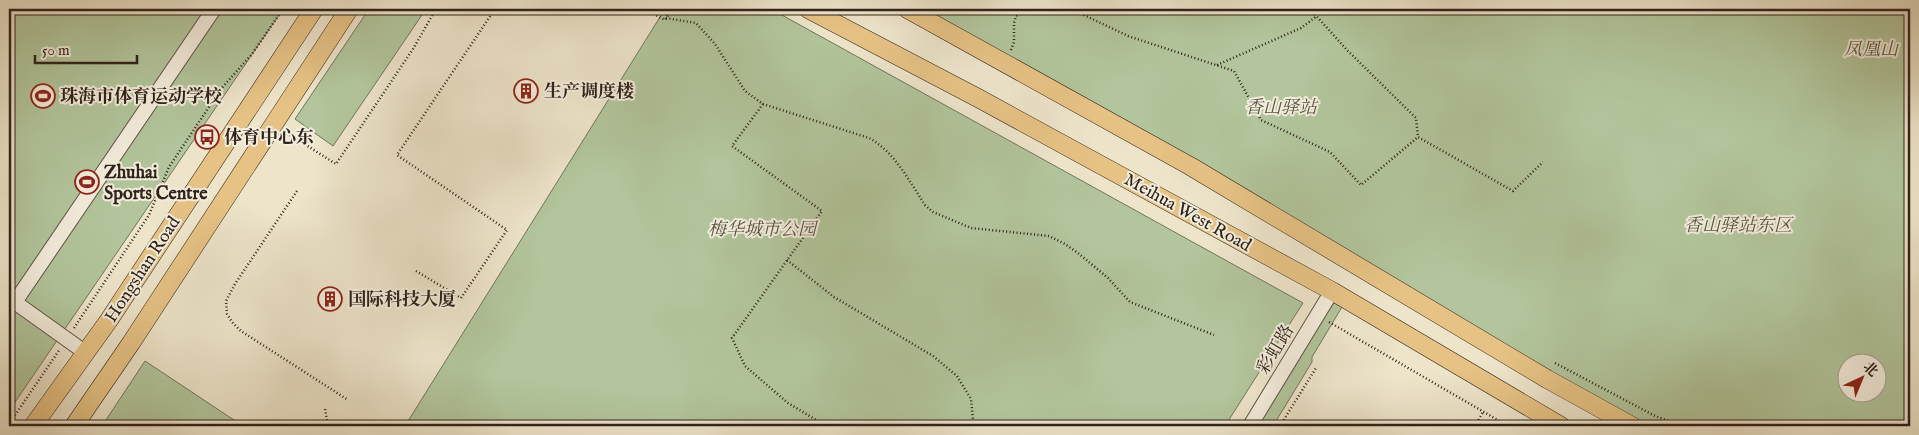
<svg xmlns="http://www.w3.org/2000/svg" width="1919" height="435" viewBox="0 0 1919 435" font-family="'IM FELL English','Noto Serif SC',serif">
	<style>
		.green { fill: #b2c59c; stroke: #71745c; fill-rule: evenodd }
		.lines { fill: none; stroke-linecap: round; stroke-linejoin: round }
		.minor-casing { stroke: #5f5347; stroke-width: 16 }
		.major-casing { stroke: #30231b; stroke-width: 19 }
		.path { stroke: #30231b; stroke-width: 2.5; stroke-dasharray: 1 2.5; stroke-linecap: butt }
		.minor { stroke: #f3eddd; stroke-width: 14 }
		.major { stroke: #e6c285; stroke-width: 18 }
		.labels { text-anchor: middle; stroke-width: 4; stroke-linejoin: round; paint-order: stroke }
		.park-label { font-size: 18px; font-style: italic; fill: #575442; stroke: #f3eddd }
		.poi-label { font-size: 18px; font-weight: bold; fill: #30231b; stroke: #f3eddd; text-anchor: start }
		.street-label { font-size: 18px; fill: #30231b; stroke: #f3eddd }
	</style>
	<rect width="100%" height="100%" fill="#ede4ca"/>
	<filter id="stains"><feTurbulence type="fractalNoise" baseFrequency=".004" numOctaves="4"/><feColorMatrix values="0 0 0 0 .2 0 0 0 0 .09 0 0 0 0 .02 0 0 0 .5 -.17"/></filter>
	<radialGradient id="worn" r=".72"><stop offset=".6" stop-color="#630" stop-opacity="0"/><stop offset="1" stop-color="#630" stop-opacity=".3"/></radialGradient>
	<g class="green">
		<polygon points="9,9 283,9 9,411"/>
		<polygon points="369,9 426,9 333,146 295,119"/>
		<polygon points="665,9 771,9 1303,303 1225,426 405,426"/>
		<path d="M 907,9 L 1910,9 L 1910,426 L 1633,426 ZM 1846,362 L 1876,362 L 1876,392 L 1846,392 Z"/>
		<polygon points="1332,295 1345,302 1312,357 1312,362 1273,426 1253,426"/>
		<polygon points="145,361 243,426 102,426"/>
	</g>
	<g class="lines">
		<g class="minor-casing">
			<g id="minor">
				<polyline points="9,298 86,353"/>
				<polyline points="15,302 214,9"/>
				<polyline points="1250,426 1332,291"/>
			</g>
		</g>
		<g class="major-casing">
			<g id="major">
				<polyline points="808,9 978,98 1332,291 1561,426"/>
				<polyline points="907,9 1190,166 1547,379 1632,426"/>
				<polyline points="33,426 109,320 314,9"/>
				<polyline points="74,426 131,343 349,9"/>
			</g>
		</g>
		<g class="path">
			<polyline points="644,9 665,20 672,9"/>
			<polyline points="1071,9 1128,36 1234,71 1261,120 1330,152 1361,185 1418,137"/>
			<polyline points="1310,9 1347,50 1416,118 1418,137 1513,191 1543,162"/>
			<path d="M 666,18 L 696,23 L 715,44 L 745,91 L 763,104 L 869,138 C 895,152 909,181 925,205 L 933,212 L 971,228 L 1049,236 L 1065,244 L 1078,253 L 1108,278 L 1130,302 L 1214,335"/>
			<polyline points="1011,50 1014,42 1014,23 1016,16 1027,9"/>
			<polyline points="1217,65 1301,28 1317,16"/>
			<polyline points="763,104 732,146 822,211 732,338 745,366 788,403 826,426"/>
			<polyline points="287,133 336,164 413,49 436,9"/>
			<polyline points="297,191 235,284 226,301 227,314 232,322 241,331 348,400"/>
			<polyline points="787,260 834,297 933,356 957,376 971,399 973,420 971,426"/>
			<polyline points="416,271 461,298 507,230 397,155 495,9"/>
			<polyline points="1329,322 1508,426"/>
			<polyline points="74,328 149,215 169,167 221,89 252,54 283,9"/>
			<polyline points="1555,363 1655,416 1682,426"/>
			<polyline points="325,409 328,426"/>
			<polyline points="9,424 60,349"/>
			<polyline points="1280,426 1316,368"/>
			<polyline points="1475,426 1483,412"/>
		</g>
		<use href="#minor" class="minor"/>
		<use href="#major" class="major"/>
	</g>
	<defs>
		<g id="building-ring" transform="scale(1.25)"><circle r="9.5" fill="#f3eddd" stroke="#8f2418" stroke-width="1.5"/><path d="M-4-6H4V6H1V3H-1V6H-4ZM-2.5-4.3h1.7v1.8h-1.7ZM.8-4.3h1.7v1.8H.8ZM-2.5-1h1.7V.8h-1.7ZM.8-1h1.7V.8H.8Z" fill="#8f2418"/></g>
		<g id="stadium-ring" transform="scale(1.25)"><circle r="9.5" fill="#f3eddd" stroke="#8f2418" stroke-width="1.5"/><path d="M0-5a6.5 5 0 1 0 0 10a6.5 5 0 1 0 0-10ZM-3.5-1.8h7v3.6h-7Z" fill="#8f2418"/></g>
		<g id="bus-ring" transform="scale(1.25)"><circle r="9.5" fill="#f3eddd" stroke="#8f2418" stroke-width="1.5"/><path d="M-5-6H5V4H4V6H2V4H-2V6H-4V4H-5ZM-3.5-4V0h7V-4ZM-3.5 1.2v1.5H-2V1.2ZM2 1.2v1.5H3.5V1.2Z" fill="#8f2418"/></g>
	</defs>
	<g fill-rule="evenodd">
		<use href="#building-ring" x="526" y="91"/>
		<use href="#stadium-ring" x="43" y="96"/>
		<use href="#bus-ring" x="207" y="137"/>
		<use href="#stadium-ring" x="87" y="182"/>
		<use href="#building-ring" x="330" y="299"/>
	</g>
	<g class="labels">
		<g class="park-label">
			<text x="1871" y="55">凤凰山</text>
			<text x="1281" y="113">香山驿站</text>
			<text x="1738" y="231">香山驿站东区</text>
			<text x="762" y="235">梅华城市公园</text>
		</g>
		<g class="poi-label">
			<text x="544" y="97">生产调度楼</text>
			<text x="60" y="102">珠海市体育运动学校</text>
			<text x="224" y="143">体育中心东</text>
			<text x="104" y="178">Zhuhai<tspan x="104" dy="21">Sports Centre</tspan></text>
			<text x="348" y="305">国际科技大厦</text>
		</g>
		<g class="street-label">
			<text transform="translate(1188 212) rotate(29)" y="6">Meihua West Road</text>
			<text transform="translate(142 269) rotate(-57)" y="6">Hongshan Road</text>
			<text transform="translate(1275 349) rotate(-59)" y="6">彩虹路</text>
		</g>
	</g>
	<rect width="1919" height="435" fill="none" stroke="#ede4ca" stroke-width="30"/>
	<rect x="10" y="10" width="1899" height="415" fill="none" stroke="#30231b" stroke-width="2.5"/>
	<rect x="15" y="15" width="1889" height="405" fill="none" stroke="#30231b"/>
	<g transform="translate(1862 378) rotate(44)"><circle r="24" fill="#f3eddd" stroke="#a59c8f"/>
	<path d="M0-4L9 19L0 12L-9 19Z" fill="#8f2418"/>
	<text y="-8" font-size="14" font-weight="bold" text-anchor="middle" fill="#30231b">北</text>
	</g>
	<path d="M35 55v8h102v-8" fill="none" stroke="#30231b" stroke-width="2.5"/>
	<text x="42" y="55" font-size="15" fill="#30231b" stroke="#f3eddd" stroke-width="4" paint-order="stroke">50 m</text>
	<rect width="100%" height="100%" filter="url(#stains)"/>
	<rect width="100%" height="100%" fill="url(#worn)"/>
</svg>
